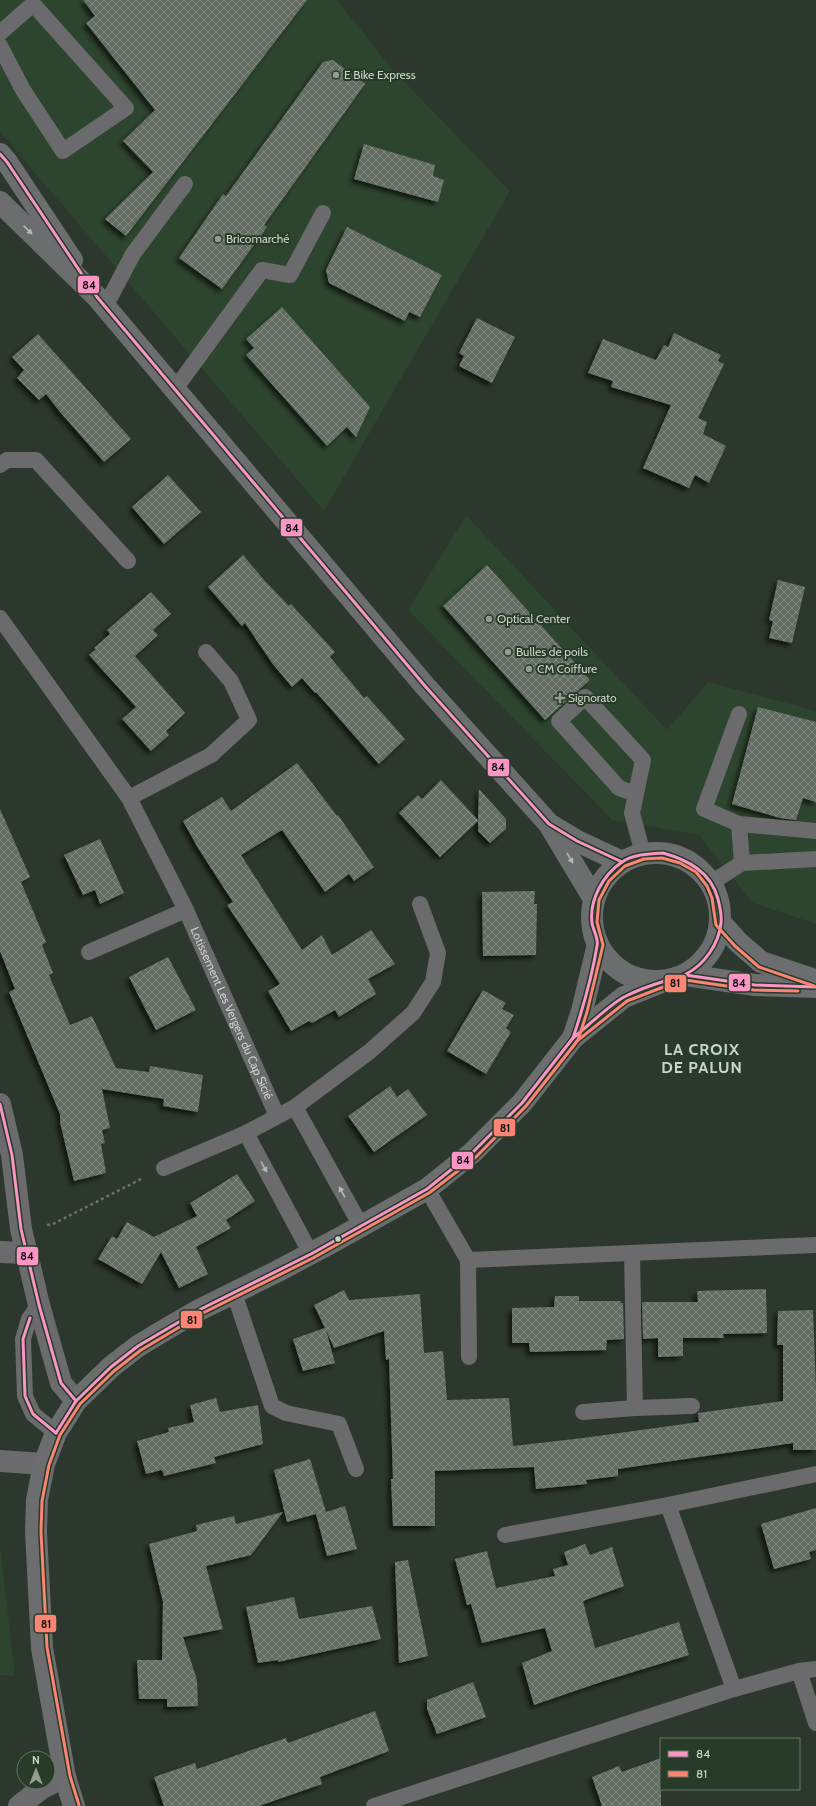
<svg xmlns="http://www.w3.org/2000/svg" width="816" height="1806" viewBox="0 0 816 1806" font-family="Cabin,sans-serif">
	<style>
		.built { fill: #2d442e }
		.building { fill: url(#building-cross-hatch); filter: url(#shadow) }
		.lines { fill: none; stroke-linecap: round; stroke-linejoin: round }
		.path { stroke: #6d706e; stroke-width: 2.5; stroke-dasharray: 3 3; stroke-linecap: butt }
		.lane { stroke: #6b6a6c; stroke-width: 16 }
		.street { stroke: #6b6a6c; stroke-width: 22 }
		.secondary { stroke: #6c6d6e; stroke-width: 22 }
		.bus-1-casing { stroke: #283b29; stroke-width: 6 }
		.bus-2-casing { stroke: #283b29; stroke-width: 6 }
		.bus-1 { stroke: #fa95c5; stroke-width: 3 }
		.bus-2 { stroke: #fb8474; stroke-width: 3 }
		.oneway { fill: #b2bbb2 }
		.oneway2 { fill: #b2bab2 }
		.poi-dot { fill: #929e92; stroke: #283b29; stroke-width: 1.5 }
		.bus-dot { fill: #c9d5c9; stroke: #283b29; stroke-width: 1.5 }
		.labels { text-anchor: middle; stroke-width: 4; stroke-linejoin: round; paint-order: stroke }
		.poi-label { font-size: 12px; fill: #c9d5c9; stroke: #283b29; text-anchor: start }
		.street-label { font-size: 12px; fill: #c9d5c9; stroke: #283b29 }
		.district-label { font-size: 16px; font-weight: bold; letter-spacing: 1px; fill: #c9d5c9; stroke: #283b29 }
		.line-badge { stroke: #283b29; stroke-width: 1.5 }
		.pale-badge-label { font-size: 11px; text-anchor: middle; font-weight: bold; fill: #111 }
	</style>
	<defs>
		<pattern id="building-cross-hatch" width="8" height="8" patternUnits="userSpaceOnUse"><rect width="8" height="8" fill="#646d64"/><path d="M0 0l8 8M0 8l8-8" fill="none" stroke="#808880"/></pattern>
		<filter id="shadow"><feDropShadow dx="-3.5" dy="3.5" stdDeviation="2" flood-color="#0009"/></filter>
	</defs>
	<rect width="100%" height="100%" fill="#2c372d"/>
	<g class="built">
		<polygon points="0,0 337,0 393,70 510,191 324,511 0,132"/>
		<polygon points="466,515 667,730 708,682 816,711 816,924 753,903 699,835 612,820 408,610"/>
		<polygon points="0,1545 15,1676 0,1675"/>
	</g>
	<g class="building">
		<polygon points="83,0 307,0 126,236 105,219 153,172 123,141 155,110 86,23 95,16"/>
		<polygon points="333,60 365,84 264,225 267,227 222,289 179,258 223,194 226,196 323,62"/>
		<polygon points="364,144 435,165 433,176 444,180 438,202 354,179"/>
		<polygon points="347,227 442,275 420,317 409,312 405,321 329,283 326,270"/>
		<polygon points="282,307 370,407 356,437 347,427 327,446 246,355 254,348 246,339"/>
		<polygon points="477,318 515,337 492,383 459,366 464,356 459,353"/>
		<polygon points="674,333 721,355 718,361 724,364 698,418 707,422 703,434 726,446 709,483 695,475 689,488 643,468 671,405 611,387 613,381 588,373 603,339 656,360 664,345 668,347"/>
		<polygon points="38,334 131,439 104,462 60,412 46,394 39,400 17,378 24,370 12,357"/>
		<polygon points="168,475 201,512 164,544 132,507"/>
		<polygon points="243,555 264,580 289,606 291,604 335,652 330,657 364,698 367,696 405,739 379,764 316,692 315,693 302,678 292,687 272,663 245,623 242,626 208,587"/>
		<polygon points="487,565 590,680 545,720 443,606"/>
		<polygon points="778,580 805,587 792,643 769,638 773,621 769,620"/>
		<polygon points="151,592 171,614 153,630 158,635 135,656 185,713 166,731 169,735 151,751 122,719 136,707 89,655 96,649 94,648 110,634 107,630"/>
		<polygon points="758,707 816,722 816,802 803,798 796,820 780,818 732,804"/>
		<polygon points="297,763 337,816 338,815 374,867 354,881 349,874 325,892 282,830 241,855 302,950 322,935 332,955 371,930 395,964 368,979 376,994 339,1017 335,1010 312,1023 309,1021 291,1031 268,991 280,984 227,905 233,902 198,848 183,821 222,797 231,811"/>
		<polygon points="441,780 478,820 479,789 506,819 506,829 490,843 478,831 478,821 440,857 399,813 418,795 422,799"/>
		<polygon points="0,809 30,877 21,882 46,942 42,945 53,973 49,975 70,1025 92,1016 116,1068 149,1072 150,1066 203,1075 198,1112 163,1106 164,1099 102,1089 110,1128 102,1130 105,1143 101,1144 106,1173 74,1181 60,1122 60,1114 9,992 15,989 0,951"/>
		<polygon points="100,839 124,893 100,904 95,890 83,895 64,855"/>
		<polygon points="535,891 534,904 537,904 536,955 483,956 482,892"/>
		<polygon points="168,957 196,1010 156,1030 129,977"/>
		<polygon points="483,990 506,1003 502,1009 514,1015 506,1028 511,1032 486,1074 447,1051"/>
		<polygon points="390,1086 397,1097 408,1089 427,1115 374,1152 348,1116"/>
		<polygon points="237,1174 255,1201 226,1220 231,1228 196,1247 208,1274 179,1288 161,1252 142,1284 98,1259 112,1236 117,1239 127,1222 154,1237 197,1216 190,1203"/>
		<polygon points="766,1289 767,1333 723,1334 724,1338 683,1338 683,1356 658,1357 658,1338 643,1339 642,1302 698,1302 697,1291"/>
		<polygon points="344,1290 349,1300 420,1294 424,1353 443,1351 447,1400 509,1398 513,1446 583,1438 699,1422 698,1413 783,1401 783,1345 777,1345 778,1311 813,1310 816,1389 816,1450 793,1450 793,1443 618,1469 618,1476 586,1480 587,1484 536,1489 534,1467 435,1471 435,1526 393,1526 391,1479 393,1479 389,1359 386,1360 384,1331 334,1348 326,1330 335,1363 303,1371 293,1339 325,1328 314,1305"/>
		<polygon points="555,1296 579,1296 579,1301 621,1301 621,1303 623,1303 624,1339 607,1340 606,1350 530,1352 529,1343 512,1343 512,1308 554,1307"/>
		<polygon points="216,1398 220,1412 258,1405 263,1444 214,1457 216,1463 164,1476 162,1470 146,1474 137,1441 169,1432 168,1428 194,1422 190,1405"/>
		<polygon points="310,1459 326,1512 345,1506 357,1549 327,1556 316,1514 287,1522 274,1470"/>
		<polygon points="816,1508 816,1550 809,1552 811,1559 774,1569 761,1524"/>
		<polygon points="283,1512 251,1555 206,1566 223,1629 183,1637 197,1680 198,1706 167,1707 167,1699 139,1699 137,1660 162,1660 163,1602 149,1544 197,1531 196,1525 234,1516 236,1524"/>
		<polygon points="585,1544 590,1555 612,1547 624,1586 583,1601 595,1648 679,1622 689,1655 604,1681 534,1705 522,1663 552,1651 545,1628 482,1643 471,1604 467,1605 455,1559 487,1551 496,1588 555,1576 553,1569 568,1565 564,1552"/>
		<polygon points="408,1560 428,1656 399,1663 395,1562"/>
		<polygon points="294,1597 299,1619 372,1606 381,1639 278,1662 278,1660 258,1663 246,1607"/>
		<polygon points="473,1682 486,1717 437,1734 427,1709 427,1700"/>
		<polygon points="375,1711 389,1751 320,1777 322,1784 259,1806 164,1806 154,1777 195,1763 197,1769 286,1738 288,1743"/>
		<polygon points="661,1758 661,1806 602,1806 592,1777 619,1766 622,1772"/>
	</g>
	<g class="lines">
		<polyline class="path" points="47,1225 53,1224 143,1178"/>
		<g class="lane">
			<polyline points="0,33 33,4 126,108 63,151 23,90 0,46"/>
			<polyline points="105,307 133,254 185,184"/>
			<polyline points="175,389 262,270 290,275 323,213"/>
			<polyline points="0,465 7,460 36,460 128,561"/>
			<path id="s1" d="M 0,618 L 129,798 L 186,910 L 277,1116"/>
			<polyline points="739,714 704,809 739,824 742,863"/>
			<polyline points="636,794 619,788 559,721 585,697 643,760 632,813 643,854"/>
			<polyline points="129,798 211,755 249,720 231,681 206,652"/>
			<polyline points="739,824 816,831"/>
			<polyline points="711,883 742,863 816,859"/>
			<polyline points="89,952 186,910"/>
			<polyline points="295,1107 361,1226"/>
			<polyline points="246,1133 311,1254"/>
			<polyline points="164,1168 246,1133 295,1107 369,1052 413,1013 433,982 438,953 420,904"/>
			<polyline points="427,1189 468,1260 816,1245"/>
			<polyline points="632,1253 635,1408"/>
			<polyline points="468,1260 469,1357"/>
			<polyline points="234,1293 272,1406 286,1413 339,1424 356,1469"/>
			<polyline points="39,1305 29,1319 23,1339 25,1396 33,1414 56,1433"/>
			<polyline points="583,1412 635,1408 692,1406"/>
			<polyline points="668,1505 734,1689"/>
			<polyline points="505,1535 668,1505 816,1474"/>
			<polyline points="799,1671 816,1723"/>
			<polyline points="374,1806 734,1689 799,1671 816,1669"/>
		</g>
		<g class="street">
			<polyline points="0,1104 12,1155 21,1229 39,1305 61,1383 76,1401"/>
			<polyline points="0,1252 26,1253"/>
			<polyline points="0,1461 44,1464"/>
			<polyline points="19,1806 42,1788 65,1777"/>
		</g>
		<g class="secondary">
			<polyline points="0,154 7,162 72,260"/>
			<polyline points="0,202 97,297 425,686 549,824 594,899"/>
			<polyline points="552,826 577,841 622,862"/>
			<circle cx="656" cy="917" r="64"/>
			<polyline points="721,923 738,942 761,962 815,980"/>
			<polyline points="685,975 755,985 816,987"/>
			<polyline points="573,1038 582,1011 598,944"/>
			<polyline points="74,1806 65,1777 42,1648 36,1532 37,1500 44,1464 56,1433 76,1401 111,1367 138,1346 173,1325 201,1309 276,1272 338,1239 427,1189 472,1153 522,1103 573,1038 624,997 664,981"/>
		</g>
		<g class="bus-1-casing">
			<g id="bus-1">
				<polyline points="0,154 7,162 97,297 425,686 549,824 577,841 622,862"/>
				<path d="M 663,853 C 688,860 711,872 718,899 C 720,907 722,916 721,923 C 719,944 704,965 686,974 C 680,978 672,979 665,981 C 652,985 638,990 626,996 C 611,1003 587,1027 573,1038 C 583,1008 592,977 597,946 C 599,939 593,930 592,923 C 589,900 603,875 622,862 C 634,854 649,854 663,853 Z"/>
				<polyline points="664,981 685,975 755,985 816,987"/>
				<polyline points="0,1104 12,1155 21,1229 39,1305 61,1383 76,1401"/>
				<polyline points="30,1318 23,1339 25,1396 33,1414 56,1433"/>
				<polyline points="56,1433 76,1401 111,1367 138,1346 201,1309 311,1254 427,1189 472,1153 522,1103 573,1038"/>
			</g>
		</g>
		<g class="bus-2-casing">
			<g id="bus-2">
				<polyline points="572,1048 577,1041 627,1001 666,986 685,980 754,990 798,991"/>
				<polyline points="79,1805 70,1776 47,1647 41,1532 42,1501 49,1465 60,1435 80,1404 114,1371 141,1350 203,1313 313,1258 429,1193 476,1157 526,1106 578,1040 587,1012 603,945 597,922 599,900 609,881 625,866 644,859 662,858 680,863 696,872 707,886 712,898 716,925 735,946 759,967 814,986"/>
			</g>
		</g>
		<use href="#bus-1" class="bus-1"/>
		<use href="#bus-2" class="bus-2"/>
	</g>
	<defs><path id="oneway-solid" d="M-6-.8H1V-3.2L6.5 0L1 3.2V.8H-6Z"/></defs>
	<g class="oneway">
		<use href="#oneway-solid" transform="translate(28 230) rotate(44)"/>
		<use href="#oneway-solid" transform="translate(570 858) rotate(60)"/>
	</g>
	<g class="oneway2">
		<use href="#oneway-solid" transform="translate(264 1167) rotate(61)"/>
		<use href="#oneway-solid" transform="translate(342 1192) rotate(-119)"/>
	</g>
	<g class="poi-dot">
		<circle cx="336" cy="75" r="4"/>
		<circle cx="218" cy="239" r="4"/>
		<circle cx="489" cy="619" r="4"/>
		<circle cx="508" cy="652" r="4"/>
		<circle cx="529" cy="669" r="4"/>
		<path d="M558 692h4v4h4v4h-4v4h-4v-4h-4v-4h4z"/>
	</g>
	<circle class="bus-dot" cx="338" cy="1239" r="3.5"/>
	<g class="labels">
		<g class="poi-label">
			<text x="344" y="79">E Bike Express</text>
			<text x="226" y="243">Bricomarché</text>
			<text x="497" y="623">Optical Center</text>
			<text x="516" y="656">Bulles de poils</text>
			<text x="537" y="673">CM Coiffure</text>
			<text x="568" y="702">Signorato</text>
		</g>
		<g class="street-label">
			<text dy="4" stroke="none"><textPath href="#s1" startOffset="460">Lotissement Les Vergers du Cap Sicié</textPath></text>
		</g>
		<g class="district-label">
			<text x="702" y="1055">LA CROIX<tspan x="702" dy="18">DE PALUN</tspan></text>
		</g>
	</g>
	<g class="line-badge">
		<rect x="77" y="275" width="23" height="19" rx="4" fill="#fa95c5"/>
		<rect x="280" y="518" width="23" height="19" rx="4" fill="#fa95c5"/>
		<rect x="487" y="758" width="23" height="19" rx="4" fill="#fa95c5"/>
		<rect x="728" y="973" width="23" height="19" rx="4" fill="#fa95c5"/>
		<rect x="664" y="974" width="23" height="19" rx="4" fill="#fb8474"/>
		<rect x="493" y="1118" width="23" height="19" rx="4" fill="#fb8474"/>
		<rect x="451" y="1151" width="23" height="19" rx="4" fill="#fa95c5"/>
		<rect x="16" y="1246" width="23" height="20" rx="4" fill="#fa95c5"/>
		<rect x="180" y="1310" width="23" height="19" rx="4" fill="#fb8474"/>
		<rect x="34" y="1614" width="23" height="19" rx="4" fill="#fb8474"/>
	</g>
	<g class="pale-badge-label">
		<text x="89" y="289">84</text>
		<text x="292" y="532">84</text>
		<text x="498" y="771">84</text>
		<text x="739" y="987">84</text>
		<text x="675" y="987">81</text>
		<text x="505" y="1132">81</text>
		<text x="463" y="1164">84</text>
		<text x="27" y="1260">84</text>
		<text x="192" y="1324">81</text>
		<text x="46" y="1628">81</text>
	</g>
	<rect x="660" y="1738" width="140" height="52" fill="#283b29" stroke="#687969"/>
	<rect x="668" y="1751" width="20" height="6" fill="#fa95c5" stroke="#687969"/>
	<text x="696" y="1758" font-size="12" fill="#c9d5c9">84</text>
	<rect x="668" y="1771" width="20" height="6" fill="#fb8474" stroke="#687969"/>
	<text x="696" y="1778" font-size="12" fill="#c9d5c9">81</text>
	<g transform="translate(36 1770)"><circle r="19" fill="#283b29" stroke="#687969"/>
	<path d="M0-3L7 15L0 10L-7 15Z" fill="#929e92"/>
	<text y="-6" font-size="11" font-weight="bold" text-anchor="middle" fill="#c9d5c9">N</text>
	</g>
</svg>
